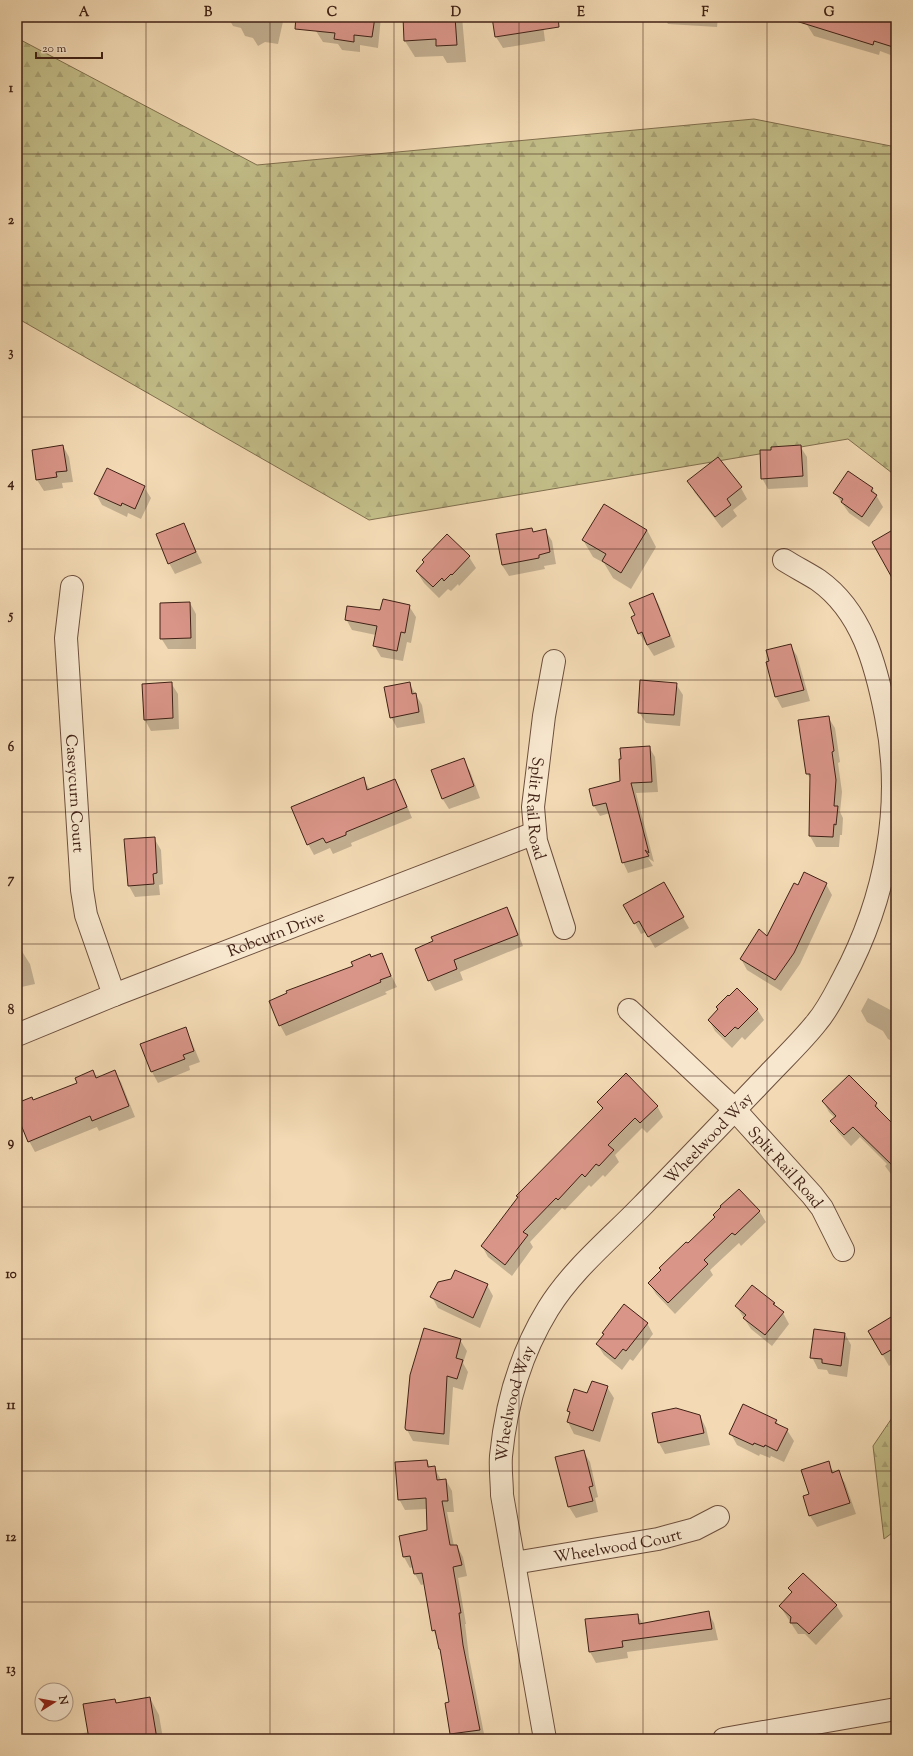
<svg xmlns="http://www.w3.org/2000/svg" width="913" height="1756" viewBox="0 0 913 1756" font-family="'Sorts Mill Goudy',serif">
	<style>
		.forest { fill: url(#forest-firs); stroke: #816f4e }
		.shadow { fill: #0003 }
		.building { fill: #d99588; stroke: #402115 }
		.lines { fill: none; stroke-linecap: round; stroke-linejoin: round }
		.minor-casing { stroke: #6d4f3d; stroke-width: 24 }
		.minor { stroke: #f7e7ce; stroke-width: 22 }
		.grid { fill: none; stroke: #402115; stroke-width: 1; stroke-opacity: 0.55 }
		.labels { text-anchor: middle; stroke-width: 3; stroke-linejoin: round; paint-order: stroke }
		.street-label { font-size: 16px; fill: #402115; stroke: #f7e7ce }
		.neatline { fill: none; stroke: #402115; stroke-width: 1.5 }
		.grid-label { font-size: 13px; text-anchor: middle; font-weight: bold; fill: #402115 }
	</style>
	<defs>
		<pattern id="forest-firs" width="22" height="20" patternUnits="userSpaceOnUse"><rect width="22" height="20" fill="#c2bd88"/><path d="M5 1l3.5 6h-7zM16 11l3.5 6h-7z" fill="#a8a274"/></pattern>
	</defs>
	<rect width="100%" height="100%" fill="#f3dab4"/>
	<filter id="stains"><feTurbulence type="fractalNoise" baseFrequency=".005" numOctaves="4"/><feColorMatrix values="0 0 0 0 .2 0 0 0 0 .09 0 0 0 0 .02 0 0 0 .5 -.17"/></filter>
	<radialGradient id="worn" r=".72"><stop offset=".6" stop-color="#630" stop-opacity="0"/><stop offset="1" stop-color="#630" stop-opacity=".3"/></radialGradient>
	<g class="forest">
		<polygon points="17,38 257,165 754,119 896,147 896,476 848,439 369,520 17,318"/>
		<polygon points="896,1412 896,1530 884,1539 873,1446"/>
	</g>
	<g class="shadow">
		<polygon points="228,17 284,17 278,44 265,42 258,46 253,38 245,36 241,28 233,26"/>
		<polygon points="318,17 381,17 378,48 360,45 360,52 342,50 338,44 323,42 316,31"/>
		<polygon points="404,17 462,17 466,62 447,63 443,56 415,57 405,41"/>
		<polygon points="493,17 542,17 545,41 503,48 496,37"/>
		<polygon points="578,17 620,17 580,20"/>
		<polygon points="664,17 718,17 717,27 668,24"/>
		<polygon points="810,17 896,17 896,57 880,51 879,55 814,36 807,25"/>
		<polygon points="63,446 69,457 73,482 62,483 63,488 44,491 37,480 33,451"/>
		<polygon points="800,446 807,457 808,487 768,489 762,478"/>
		<polygon points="718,459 741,488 747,499 733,510 737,516 722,528 695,493 689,482"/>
		<polygon points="144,487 151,498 141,519 128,513 127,517 102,505 96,494"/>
		<polygon points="872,488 883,507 869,527 849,513 835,493"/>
		<polygon points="183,524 202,563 175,574 169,563"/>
		<polygon points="531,529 533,532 545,530 552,541 556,564 544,566 545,569 509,576 502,565"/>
		<polygon points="647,530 656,547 631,589 613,578 604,563 593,557 583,540"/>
		<polygon points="447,535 469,557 476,568 459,586 458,584 451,591 448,589 439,598 424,583 417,572"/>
		<polygon points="653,594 659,605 675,647 654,656 639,633 636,616"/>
		<polygon points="190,603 196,614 196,649 168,649 161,638"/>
		<polygon points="409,606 416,617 411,643 407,642 403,661 381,657 374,645 376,635 352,630 346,619"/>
		<polygon points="790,645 797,656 810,701 782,708 776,697 767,663 770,662"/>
		<polygon points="171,683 178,694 179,729 151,731 145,720"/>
		<polygon points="409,683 422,705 425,723 397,728 391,717"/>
		<polygon points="676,684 683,695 680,726 646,723 639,712"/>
		<polygon points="828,717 835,728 840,762 838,763 842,792 840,812 843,818 842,835 840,835 839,847 816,847 810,836 811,780 807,773"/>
		<polygon points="649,747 655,757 658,792 636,793 654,862 648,858 653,866 628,873 623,862 610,813 600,816 594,806 590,790 621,781 622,760"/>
		<polygon points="463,760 470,771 480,798 449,809 442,798"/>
		<polygon points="363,778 370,790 395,780 401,791 412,818 351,843 352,846 333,854 330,848 314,855 308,844"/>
		<polygon points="154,838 161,850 163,884 159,885 160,895 135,897 129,886"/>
		<polygon points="17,877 20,913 17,913"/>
		<polygon points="663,883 689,928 655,948 646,932 641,934 625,905"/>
		<polygon points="826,884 832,895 800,964 781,991 747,970 741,959 768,938 798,886"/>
		<polygon points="506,908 513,919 523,946 460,972 463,980 435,991 429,980"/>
		<polygon points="17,939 23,953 30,964 35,984 17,988"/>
		<polygon points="381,954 397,987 385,992 387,994 286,1036 280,1025 354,966"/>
		<polygon points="868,998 896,1013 896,1043 888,1039 883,1031 867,1022 861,1011"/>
		<polygon points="757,1009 764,1020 745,1040 742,1037 732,1048 715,1031 709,1020"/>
		<polygon points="185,1029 191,1040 200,1062 189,1066 190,1070 158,1083 152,1072"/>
		<polygon points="114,1071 121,1082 135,1117 99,1131 97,1127 35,1152 29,1141 17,1112 17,1104 33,1101 78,1083 93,1072 97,1078"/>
		<polygon points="823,1101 876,1104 882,1115 896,1128 896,1181 885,1166 887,1164 860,1137 851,1146 838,1132 832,1121 835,1118 829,1112"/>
		<polygon points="598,1102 657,1106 663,1117 647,1133 642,1128 615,1155 619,1162 605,1177 603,1175 591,1187 589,1185 565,1210 562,1208 530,1242 533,1247 512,1276 488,1257 482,1246 519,1198 517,1196 603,1110"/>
		<polygon points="759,1211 766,1222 741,1246 739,1243 710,1270 713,1275 675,1314 656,1294 649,1283 688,1245"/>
		<polygon points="452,1280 487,1285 493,1296 480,1328 438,1308 432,1297"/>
		<polygon points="774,1303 777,1309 783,1313 789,1324 772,1346 751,1329 736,1306"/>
		<polygon points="896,1316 896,1361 889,1366 869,1331"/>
		<polygon points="647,1323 653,1334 633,1361 630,1359 622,1370 604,1355 597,1344 604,1335 603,1333"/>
		<polygon points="845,1334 851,1345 847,1377 829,1374 827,1370 818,1369 812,1357"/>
		<polygon points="460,1340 467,1351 463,1363 468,1372 463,1390 453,1387 449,1445 413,1441 406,1428"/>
		<polygon points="607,1387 614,1398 600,1442 574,1434 568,1422 570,1415 568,1411 588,1394"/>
		<polygon points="653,1414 700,1416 706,1428 710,1445 665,1454 659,1443"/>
		<polygon points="776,1420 779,1426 787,1430 794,1441 784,1462 771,1456 770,1458 760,1454 759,1456 737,1445 731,1434"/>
		<polygon points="583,1451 590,1462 598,1497 595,1498 598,1512 576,1518 569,1507"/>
		<polygon points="427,1461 430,1467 434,1467 441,1480 446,1480 452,1491 454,1512 447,1512 454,1546 457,1546 463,1557 467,1576 458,1578 466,1624 465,1624 469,1657 485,1739 454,1739 451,1734 446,1704 450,1703 442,1653 438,1639 433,1630 425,1584 421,1585 415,1574 413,1567 410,1568 404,1557 400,1537 428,1531 427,1509 405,1510 399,1499"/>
		<polygon points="828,1463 834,1473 838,1472 845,1483 856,1514 817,1527 810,1516 810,1495"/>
		<polygon points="790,1588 836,1605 843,1616 816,1645 805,1634 798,1634 780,1606 792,1593"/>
		<polygon points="708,1612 714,1623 718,1640 627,1652 628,1658 596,1663 590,1652 637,1615 643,1624"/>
		<polygon points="150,1698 159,1715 163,1739 73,1739 72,1735 89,1732 115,1700 117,1703"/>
	</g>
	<g class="building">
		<polygon points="296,17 375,17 372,37 354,35 354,42 334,39 335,33 295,29"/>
		<polygon points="403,17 455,17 457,45 436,46 436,39 404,41"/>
		<polygon points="492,17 558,17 559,27 495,37"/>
		<polygon points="797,17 896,17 896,36 893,47 874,41 873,45 796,21"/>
		<polygon points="63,445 67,471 56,472 57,477 36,480 32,450"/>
		<polygon points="801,445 803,476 761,479 760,450 771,450 771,447"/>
		<polygon points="718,457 742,487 727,499 731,505 715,517 687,481"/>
		<polygon points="107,468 145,486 135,509 122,503 121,506 94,494"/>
		<polygon points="848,471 873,488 871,491 877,495 862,517 841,502 843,499 833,493"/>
		<polygon points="604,504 647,530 621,573 602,561 606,554 582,540"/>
		<polygon points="184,523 196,552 168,564 156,534"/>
		<polygon points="532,528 533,532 546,529 550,552 539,555 539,558 502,565 496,534"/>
		<polygon points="896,528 896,585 872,542"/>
		<polygon points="447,534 470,556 452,575 451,574 444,581 442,578 433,587 416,571 424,562 422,560"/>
		<polygon points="653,593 670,636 647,645 642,632 638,634 631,617 635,615 629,603"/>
		<polygon points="383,599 410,605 405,633 401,632 397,651 373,646 377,626 345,620 347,606 380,610"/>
		<polygon points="190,602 191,638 160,639 160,603"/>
		<polygon points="791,644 804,690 775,697 766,662 769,661 766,650"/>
		<polygon points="640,680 677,683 674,715 638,713"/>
		<polygon points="172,682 173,718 144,720 142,684"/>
		<polygon points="410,682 412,694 416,693 419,712 390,718 384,687"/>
		<polygon points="829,716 834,751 832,752 836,780 834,806 838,806 836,825 834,824 833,837 809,836 810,774 806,774 798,720"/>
		<polygon points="650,746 652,782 631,783 649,853 645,850 649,856 622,863 606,803 593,806 589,789 620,781 619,759 621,759 620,748"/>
		<polygon points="464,758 474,786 442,799 431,770"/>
		<polygon points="364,777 367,790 395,779 407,807 346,832 346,835 326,843 323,838 307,845 291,807"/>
		<polygon points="155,837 157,873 153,874 154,884 128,886 124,839"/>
		<polygon points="804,872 827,883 794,953 775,980 740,959 759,929 767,936 794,883 798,885"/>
		<polygon points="664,882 684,917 648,937 639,921 634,924 623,905"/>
		<polygon points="507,907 518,935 454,960 457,969 428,981 415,949 433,941 431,937"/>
		<polygon points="382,953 391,976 380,980 381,982 279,1026 269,1001 287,993 286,991 353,966 351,962 370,954 371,957"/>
		<polygon points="737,988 758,1009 738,1029 735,1027 725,1037 708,1020 718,1009 716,1007 728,995 729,996"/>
		<polygon points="186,1027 194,1051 183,1055 185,1059 151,1072 140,1044"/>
		<polygon points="93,1070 96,1078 115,1070 129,1106 92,1121 90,1116 28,1142 17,1115 17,1103 32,1097 33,1100 77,1083 75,1078"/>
		<polygon points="626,1073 658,1106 640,1123 635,1118 608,1145 614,1150 599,1166 596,1164 585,1177 582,1174 558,1200 556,1198 523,1232 528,1235 505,1265 481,1246 518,1197 516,1196 603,1108 597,1102"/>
		<polygon points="849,1075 877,1103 875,1106 896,1127 896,1169 853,1127 844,1135 830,1121 836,1116 822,1101"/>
		<polygon points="739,1189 760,1211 735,1235 732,1233 704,1260 708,1264 668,1303 648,1283 661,1270 659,1268 686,1242 688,1243 715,1217 713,1215 721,1207 720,1206"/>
		<polygon points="455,1270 488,1284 473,1318 430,1297 438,1282 451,1279"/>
		<polygon points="752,1285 775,1303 773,1304 784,1312 765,1335 743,1318 746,1315 735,1306"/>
		<polygon points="624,1304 648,1323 626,1351 623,1349 615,1359 596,1344 604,1334 602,1333"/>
		<polygon points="896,1314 896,1347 882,1355 868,1331"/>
		<polygon points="424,1328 461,1339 456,1358 463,1360 457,1379 447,1376 444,1434 406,1430 405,1428 410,1375"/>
		<polygon points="814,1329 845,1333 841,1366 822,1363 822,1359 810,1358"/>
		<polygon points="592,1381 608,1386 593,1431 567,1422 570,1412 567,1411 574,1389 587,1393"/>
		<polygon points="743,1404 777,1420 775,1423 788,1429 777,1451 765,1445 764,1447 754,1443 753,1445 729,1434"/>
		<polygon points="676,1408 700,1415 704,1433 658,1443 652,1413"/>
		<polygon points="584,1450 593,1486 589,1487 593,1501 568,1507 555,1457"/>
		<polygon points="427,1460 428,1467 435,1466 437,1480 446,1479 448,1501 442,1501 450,1545 457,1545 462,1565 453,1567 461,1613 459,1613 463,1645 480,1730 450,1734 445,1703 449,1702 440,1649 439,1649 435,1630 432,1631 422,1573 414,1574 410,1556 403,1557 399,1536 427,1530 426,1498 398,1500 395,1462"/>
		<polygon points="829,1461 832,1473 839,1470 850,1503 809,1516 803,1496 809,1494 801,1470"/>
		<polygon points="803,1573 837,1605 809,1634 797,1623 790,1623 791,1617 779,1606 792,1592 788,1588"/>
		<polygon points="709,1611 712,1629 622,1641 623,1647 589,1652 585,1619 638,1614 639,1624"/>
		<polygon points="150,1697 157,1739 89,1739 83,1704 115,1699 116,1703"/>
	</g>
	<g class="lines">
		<g class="minor-casing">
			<g id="minor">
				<path id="s1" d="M 72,587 L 66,638 L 82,890 L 86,915 L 114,995"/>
				<path id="s2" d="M 554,661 L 544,716 L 533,807 L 536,841 L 564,928"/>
				<path id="s3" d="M 629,1010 L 735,1110 L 812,1195 L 822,1208 L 843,1250"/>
				<path id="s4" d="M 17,1035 L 114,995 L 535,833"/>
				<path id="s5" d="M 514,1563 L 658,1539 L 695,1529 L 718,1517"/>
				<path id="s6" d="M 545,1739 L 502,1495 C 502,1483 500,1469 501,1456 C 506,1405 521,1353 548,1309 C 572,1270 609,1240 641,1207 C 684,1163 726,1119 768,1075 C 785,1057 803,1040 817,1022 C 828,1009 835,994 843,979 C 886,899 904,805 886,716 C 876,665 862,611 818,580 C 807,573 795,567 784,560"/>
				<polyline points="724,1739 896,1709"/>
			</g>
		</g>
		<use href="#minor" class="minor"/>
	</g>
	<path class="grid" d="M 146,17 L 146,1739M 270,17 L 270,1739M 394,17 L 394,1739M 519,17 L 519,1739M 643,17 L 643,1739M 767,17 L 767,1739M 17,154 L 896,154M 17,285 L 896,285M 17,417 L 896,417M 17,549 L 896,549M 17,680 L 896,680M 17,812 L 896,812M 17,944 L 896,944M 17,1076 L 896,1076M 17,1207 L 896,1207M 17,1339 L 896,1339M 17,1471 L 896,1471M 17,1602 L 896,1602"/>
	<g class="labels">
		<g class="street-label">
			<text dy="6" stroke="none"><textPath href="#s1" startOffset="207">Caseycurn Court</textPath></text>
			<text dy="6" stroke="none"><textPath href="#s2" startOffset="149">Split Rail Road</textPath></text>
			<text dy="6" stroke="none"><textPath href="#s4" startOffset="278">Robcurn Drive</textPath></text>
			<text dy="6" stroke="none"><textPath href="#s6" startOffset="677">Wheelwood Way</textPath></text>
			<text dy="6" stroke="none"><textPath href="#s3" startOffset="222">Split Rail Road</textPath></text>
			<text dy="6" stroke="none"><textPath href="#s6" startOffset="341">Wheelwood Way</textPath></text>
			<text dy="6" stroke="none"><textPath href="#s5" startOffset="105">Wheelwood Court</textPath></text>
		</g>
	</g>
	<rect width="913" height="1756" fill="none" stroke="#f3dab4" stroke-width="44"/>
	<g transform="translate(54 1702) rotate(79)"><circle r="19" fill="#f7e7ce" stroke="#ae9884"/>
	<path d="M0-3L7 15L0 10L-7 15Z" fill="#8f2418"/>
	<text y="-6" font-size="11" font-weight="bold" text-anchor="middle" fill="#402115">N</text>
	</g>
	<path d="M36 52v6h66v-6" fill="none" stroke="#402115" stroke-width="2"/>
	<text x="42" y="52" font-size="12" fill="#402115" stroke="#f7e7ce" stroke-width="3" paint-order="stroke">20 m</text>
	<rect x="22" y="22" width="869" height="1712" class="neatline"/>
	<g class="grid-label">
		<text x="84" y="16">A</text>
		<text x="208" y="16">B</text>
		<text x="332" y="16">C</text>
		<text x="456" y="16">D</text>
		<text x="581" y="16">E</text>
		<text x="705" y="16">F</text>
		<text x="829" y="16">G</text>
		<text x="11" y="92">1</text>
		<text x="11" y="224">2</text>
		<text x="11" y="356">3</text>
		<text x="11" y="487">4</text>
		<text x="11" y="619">5</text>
		<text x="11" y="751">6</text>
		<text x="11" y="883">7</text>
		<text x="11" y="1014">8</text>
		<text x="11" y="1146">9</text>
		<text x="11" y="1278">10</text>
		<text x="11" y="1409">11</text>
		<text x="11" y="1541">12</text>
		<text x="11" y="1673">13</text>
	</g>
	<rect width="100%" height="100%" filter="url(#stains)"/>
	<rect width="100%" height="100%" fill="url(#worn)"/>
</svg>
